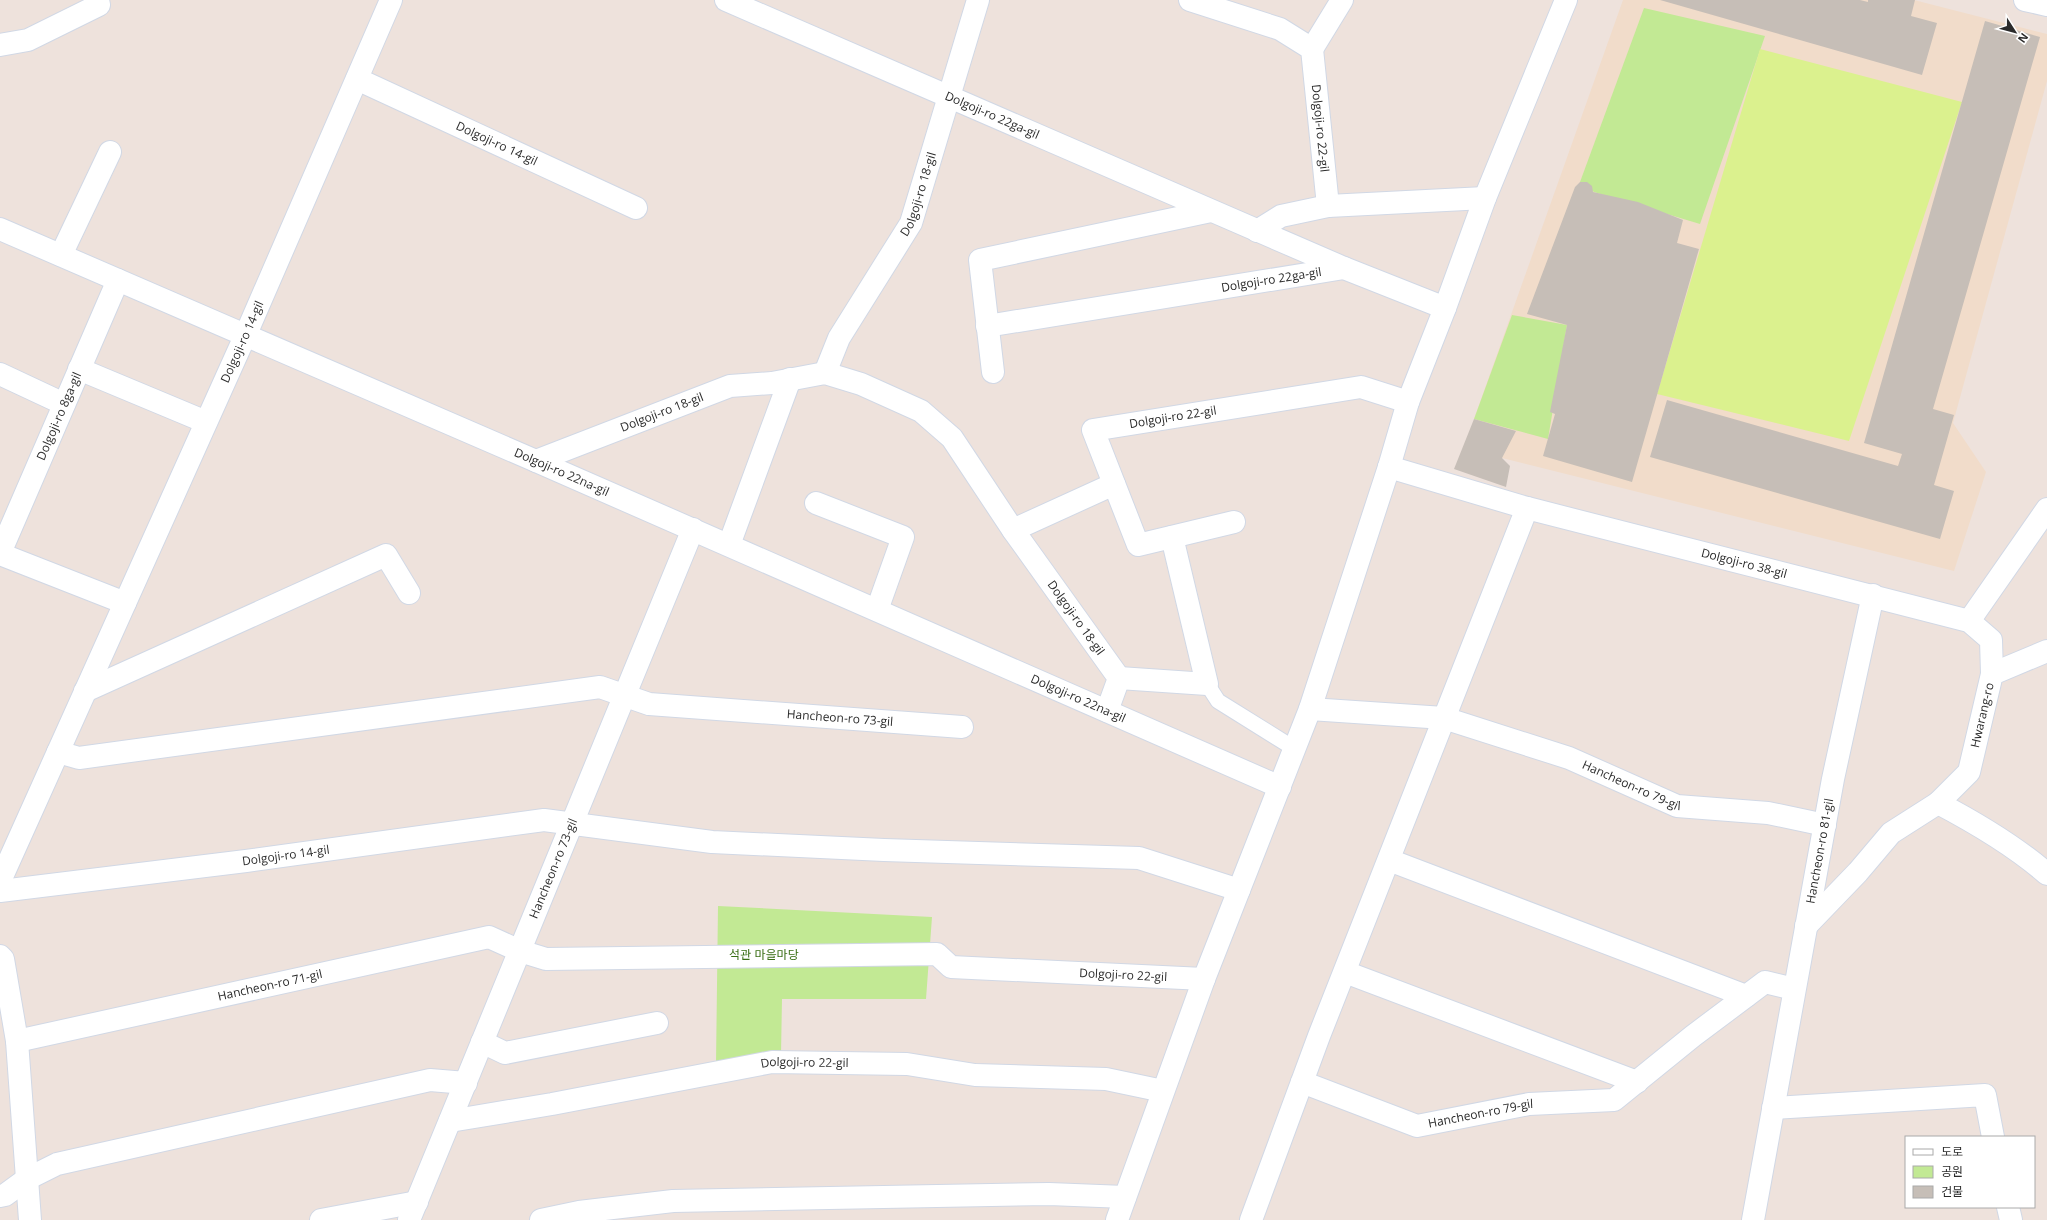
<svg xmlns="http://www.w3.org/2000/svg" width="2047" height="1220" viewBox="0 0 2047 1220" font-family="'Open Sans','Noto Sans KR',sans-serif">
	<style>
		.education { fill: #f1dcca }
		.green { fill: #c2e994 }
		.pitch { fill: #dbf18e }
		.building { fill: #c6beb7 }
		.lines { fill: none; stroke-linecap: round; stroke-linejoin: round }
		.lane-casing { stroke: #d1d8e5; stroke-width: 17 }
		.street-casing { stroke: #d1d8e5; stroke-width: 24 }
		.secondary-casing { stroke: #d1d8e5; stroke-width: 24 }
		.lane { stroke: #fff; stroke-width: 15 }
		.street { stroke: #fff; stroke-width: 22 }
		.secondary { stroke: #fff; stroke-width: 22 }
		.labels { text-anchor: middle; stroke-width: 3; stroke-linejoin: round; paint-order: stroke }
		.street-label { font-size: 12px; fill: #2b2b2b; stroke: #fff }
		.park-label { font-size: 12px; fill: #396e14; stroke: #fff }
	</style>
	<rect width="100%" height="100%" fill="#eee2dc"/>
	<polygon class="education" points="1623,0 1914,0 2047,34 2047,81 1953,423 1986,472 1954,571 1502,458 1474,419"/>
	<g class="green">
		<polygon points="1644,8 1765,36 1700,224 1594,192 1580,182"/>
		<polygon points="1512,315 1567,325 1548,439 1474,419"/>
		<polygon points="718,906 932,917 926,999 782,999 781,1054 716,1064"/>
	</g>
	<polygon class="pitch" points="1760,49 1962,102 1849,441 1657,394"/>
	<g class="building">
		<polygon points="1660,0 1860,0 1868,2 1868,0 1915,0 1911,16 1937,23 1922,75"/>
		<polygon points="1985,21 2040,37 1933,409 1954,415 1934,485 1954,491 1940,539 1650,457 1667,400 1898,466 1902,454 1864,443"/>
		<polygon points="1580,182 1587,182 1592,186 1593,192 1638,202 1683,220 1677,243 1699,249 1632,482 1543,456 1555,414 1550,412 1567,325 1527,314 1575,187"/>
		<polygon points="1474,419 1516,431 1502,458 1510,466 1506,487 1454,469"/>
	</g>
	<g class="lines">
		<g class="lane-casing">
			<polyline id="lane" points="1207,684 1218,701 1295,749"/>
		</g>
		<g class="street-casing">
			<g id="street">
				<path id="s1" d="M 726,0 L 1344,268 L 1445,308"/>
				<path id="s2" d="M 1190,0 L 1280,29 L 1312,49 L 1328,206"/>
				<polyline points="2025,0 2047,5"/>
				<polyline points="0,45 28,40 99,5 98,0"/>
				<polyline points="1312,49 1342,0"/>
				<path id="s3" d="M 357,79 L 636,208"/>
				<path id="s4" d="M 0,229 L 536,461 L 1280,787"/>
				<polyline points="1257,231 1281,216 1328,206 1485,198"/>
				<polyline points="61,255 110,152"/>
				<path id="s5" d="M 987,326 L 1344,268"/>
				<polyline points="79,369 206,422"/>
				<polyline points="993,372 980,260 1211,211"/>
				<path id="s6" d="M 825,373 L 839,338 L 911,223 L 978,0"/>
				<polyline points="0,374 64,404"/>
				<path id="s7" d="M 536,461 L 730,386 L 772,383 L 825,373 L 861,384 L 921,411 L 952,438 L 1013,530 L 1119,678 L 1107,711"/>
				<path id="s8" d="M 1389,467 L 1527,508 L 1969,621 L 1991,640 L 1992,674"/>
				<polyline points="816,503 903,537 877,610"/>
				<path id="s9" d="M 1234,522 L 1138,545 L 1093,430 L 1361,387 L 1408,402"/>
				<polyline points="1013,530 1114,484"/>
				<polyline points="729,545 790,379"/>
				<path id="s10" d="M 0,553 L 118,280"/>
				<polyline points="0,554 125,603"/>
				<polyline points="1969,621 2047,509"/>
				<polyline points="1119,678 1207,684 1172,537"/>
				<polyline points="85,691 386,555 409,593"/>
				<path id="s11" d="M 1310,709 L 1444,718 L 1569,758 L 1677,806 L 1768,813 L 1825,825"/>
				<path id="s12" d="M 58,752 L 79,758 L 600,687 L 649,704 L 962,727"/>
				<path d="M 1938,803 C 1976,823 2015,846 2047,874"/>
				<polyline points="1389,860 1746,996"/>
				<path id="s13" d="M 0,881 L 246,334 L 391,0"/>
				<path id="s14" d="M 0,891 L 246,861 L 544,820 L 712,842 L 884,850 L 1139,858 L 1239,890"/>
				<path id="s15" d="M 1806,926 L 1858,872 L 1891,833 L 1938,803 L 1969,772 L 1992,674 L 2047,651"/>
				<polyline points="0,956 3,959 17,1041 30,1220"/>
				<polyline points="1345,972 1637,1082"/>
				<path id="s16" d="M 17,1041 L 489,937 L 520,951 L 546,959 L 937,954 L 951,967 L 1204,979"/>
				<polyline points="482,1042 505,1053 657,1023"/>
				<path id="s17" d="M 1302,1082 L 1417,1126 L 1529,1104 L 1614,1100 L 1693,1036 L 1765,982 L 1794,989"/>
				<polyline points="1773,1108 1985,1095 1993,1137"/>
				<path id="s18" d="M 450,1121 L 552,1104 L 772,1062 L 907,1064 L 975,1075 L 1106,1079 L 1163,1091"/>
				<polyline points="0,1196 5,1195 27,1179 57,1164 430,1080 466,1083"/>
				<polyline points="2008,1207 2011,1220"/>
				<polyline points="321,1220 417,1202"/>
				<path id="s19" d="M 409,1220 L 693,529"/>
				<polyline points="541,1220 579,1212 673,1201 1049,1194 1125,1197"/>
				<polyline points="1251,1220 1319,1036 1527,508"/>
				<path id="s20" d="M 1753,1220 L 1833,779 L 1873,595"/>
			</g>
		</g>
		<g class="secondary-casing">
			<polyline id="secondary" points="1117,1220 1204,979 1310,709 1389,467 1408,402 1445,308 1485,198 1566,0"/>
		</g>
		<use href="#lane" class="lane"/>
		<use href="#street" class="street"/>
		<use href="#secondary" class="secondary"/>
	</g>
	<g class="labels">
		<g class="street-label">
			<text dy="4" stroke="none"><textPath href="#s1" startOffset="290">Dolgoji-ro 22ga-gil</textPath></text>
			<text dy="4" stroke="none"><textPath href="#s2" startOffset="212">Dolgoji-ro 22-gil</textPath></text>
			<text dy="4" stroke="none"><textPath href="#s3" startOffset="154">Dolgoji-ro 14-gil</textPath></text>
			<text dy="4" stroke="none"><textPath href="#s6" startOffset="203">Dolgoji-ro 18-gil</textPath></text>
			<text dy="4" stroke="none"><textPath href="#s5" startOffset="288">Dolgoji-ro 22ga-gil</textPath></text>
			<text dy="4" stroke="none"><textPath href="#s13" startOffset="591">Dolgoji-ro 14-gil</textPath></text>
			<text dy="4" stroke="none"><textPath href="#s7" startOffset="135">Dolgoji-ro 18-gil</textPath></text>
			<text dy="4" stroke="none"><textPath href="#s10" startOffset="149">Dolgoji-ro 8ga-gil</textPath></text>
			<text dy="4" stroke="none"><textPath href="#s9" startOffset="303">Dolgoji-ro 22-gil</textPath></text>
			<text dy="4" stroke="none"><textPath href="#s4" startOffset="612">Dolgoji-ro 22na-gil</textPath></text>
			<text dy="4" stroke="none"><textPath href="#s8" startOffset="368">Dolgoji-ro 38-gil</textPath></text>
			<text dy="4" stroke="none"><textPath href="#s7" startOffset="667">Dolgoji-ro 18-gil</textPath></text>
			<text dy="4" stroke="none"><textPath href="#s4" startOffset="1176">Dolgoji-ro 22na-gil</textPath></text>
			<text dy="4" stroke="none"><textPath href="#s15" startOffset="284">Hwarang-ro</textPath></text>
			<text dy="4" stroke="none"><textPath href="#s12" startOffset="791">Hancheon-ro 73-gil</textPath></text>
			<text dy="4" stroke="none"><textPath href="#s11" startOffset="334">Hancheon-ro 79-gil</textPath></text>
			<text dy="4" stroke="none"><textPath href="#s20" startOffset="375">Hancheon-ro 81-gil</textPath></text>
			<text dy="4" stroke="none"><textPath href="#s14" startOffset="288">Dolgoji-ro 14-gil</textPath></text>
			<text dy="4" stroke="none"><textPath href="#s19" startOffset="380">Hancheon-ro 73-gil</textPath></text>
			<text dy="4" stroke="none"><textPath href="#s16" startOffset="1127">Dolgoji-ro 22-gil</textPath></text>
			<text dy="4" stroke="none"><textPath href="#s16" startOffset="259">Hancheon-ro 71-gil</textPath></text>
			<text dy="4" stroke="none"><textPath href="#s18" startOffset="360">Dolgoji-ro 22-gil</textPath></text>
			<text dy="4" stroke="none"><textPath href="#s17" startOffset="188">Hancheon-ro 79-gil</textPath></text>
		</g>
		<g class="park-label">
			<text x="764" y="959">석관 마을마당</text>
		</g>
	</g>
	<rect x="1905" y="1136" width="130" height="72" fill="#ffffff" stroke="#aaaaaa"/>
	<rect x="1913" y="1149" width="20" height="6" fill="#ffffff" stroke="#aaaaaa"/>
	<text x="1941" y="1156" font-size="12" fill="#2b2b2b">도로</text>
	<rect x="1913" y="1166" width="20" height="12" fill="#c2e994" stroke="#aaaaaa"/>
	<text x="1941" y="1176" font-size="12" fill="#2b2b2b">공원</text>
	<rect x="1913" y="1186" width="20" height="12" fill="#c6beb7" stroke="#aaaaaa"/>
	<text x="1941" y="1196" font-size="12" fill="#2b2b2b">건물</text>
	<g transform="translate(2015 32) rotate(126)" stroke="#ffffff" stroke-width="3" paint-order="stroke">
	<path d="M0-3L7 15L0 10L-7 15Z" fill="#2b2b2b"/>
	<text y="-6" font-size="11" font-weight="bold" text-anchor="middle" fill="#2b2b2b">N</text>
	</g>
</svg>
